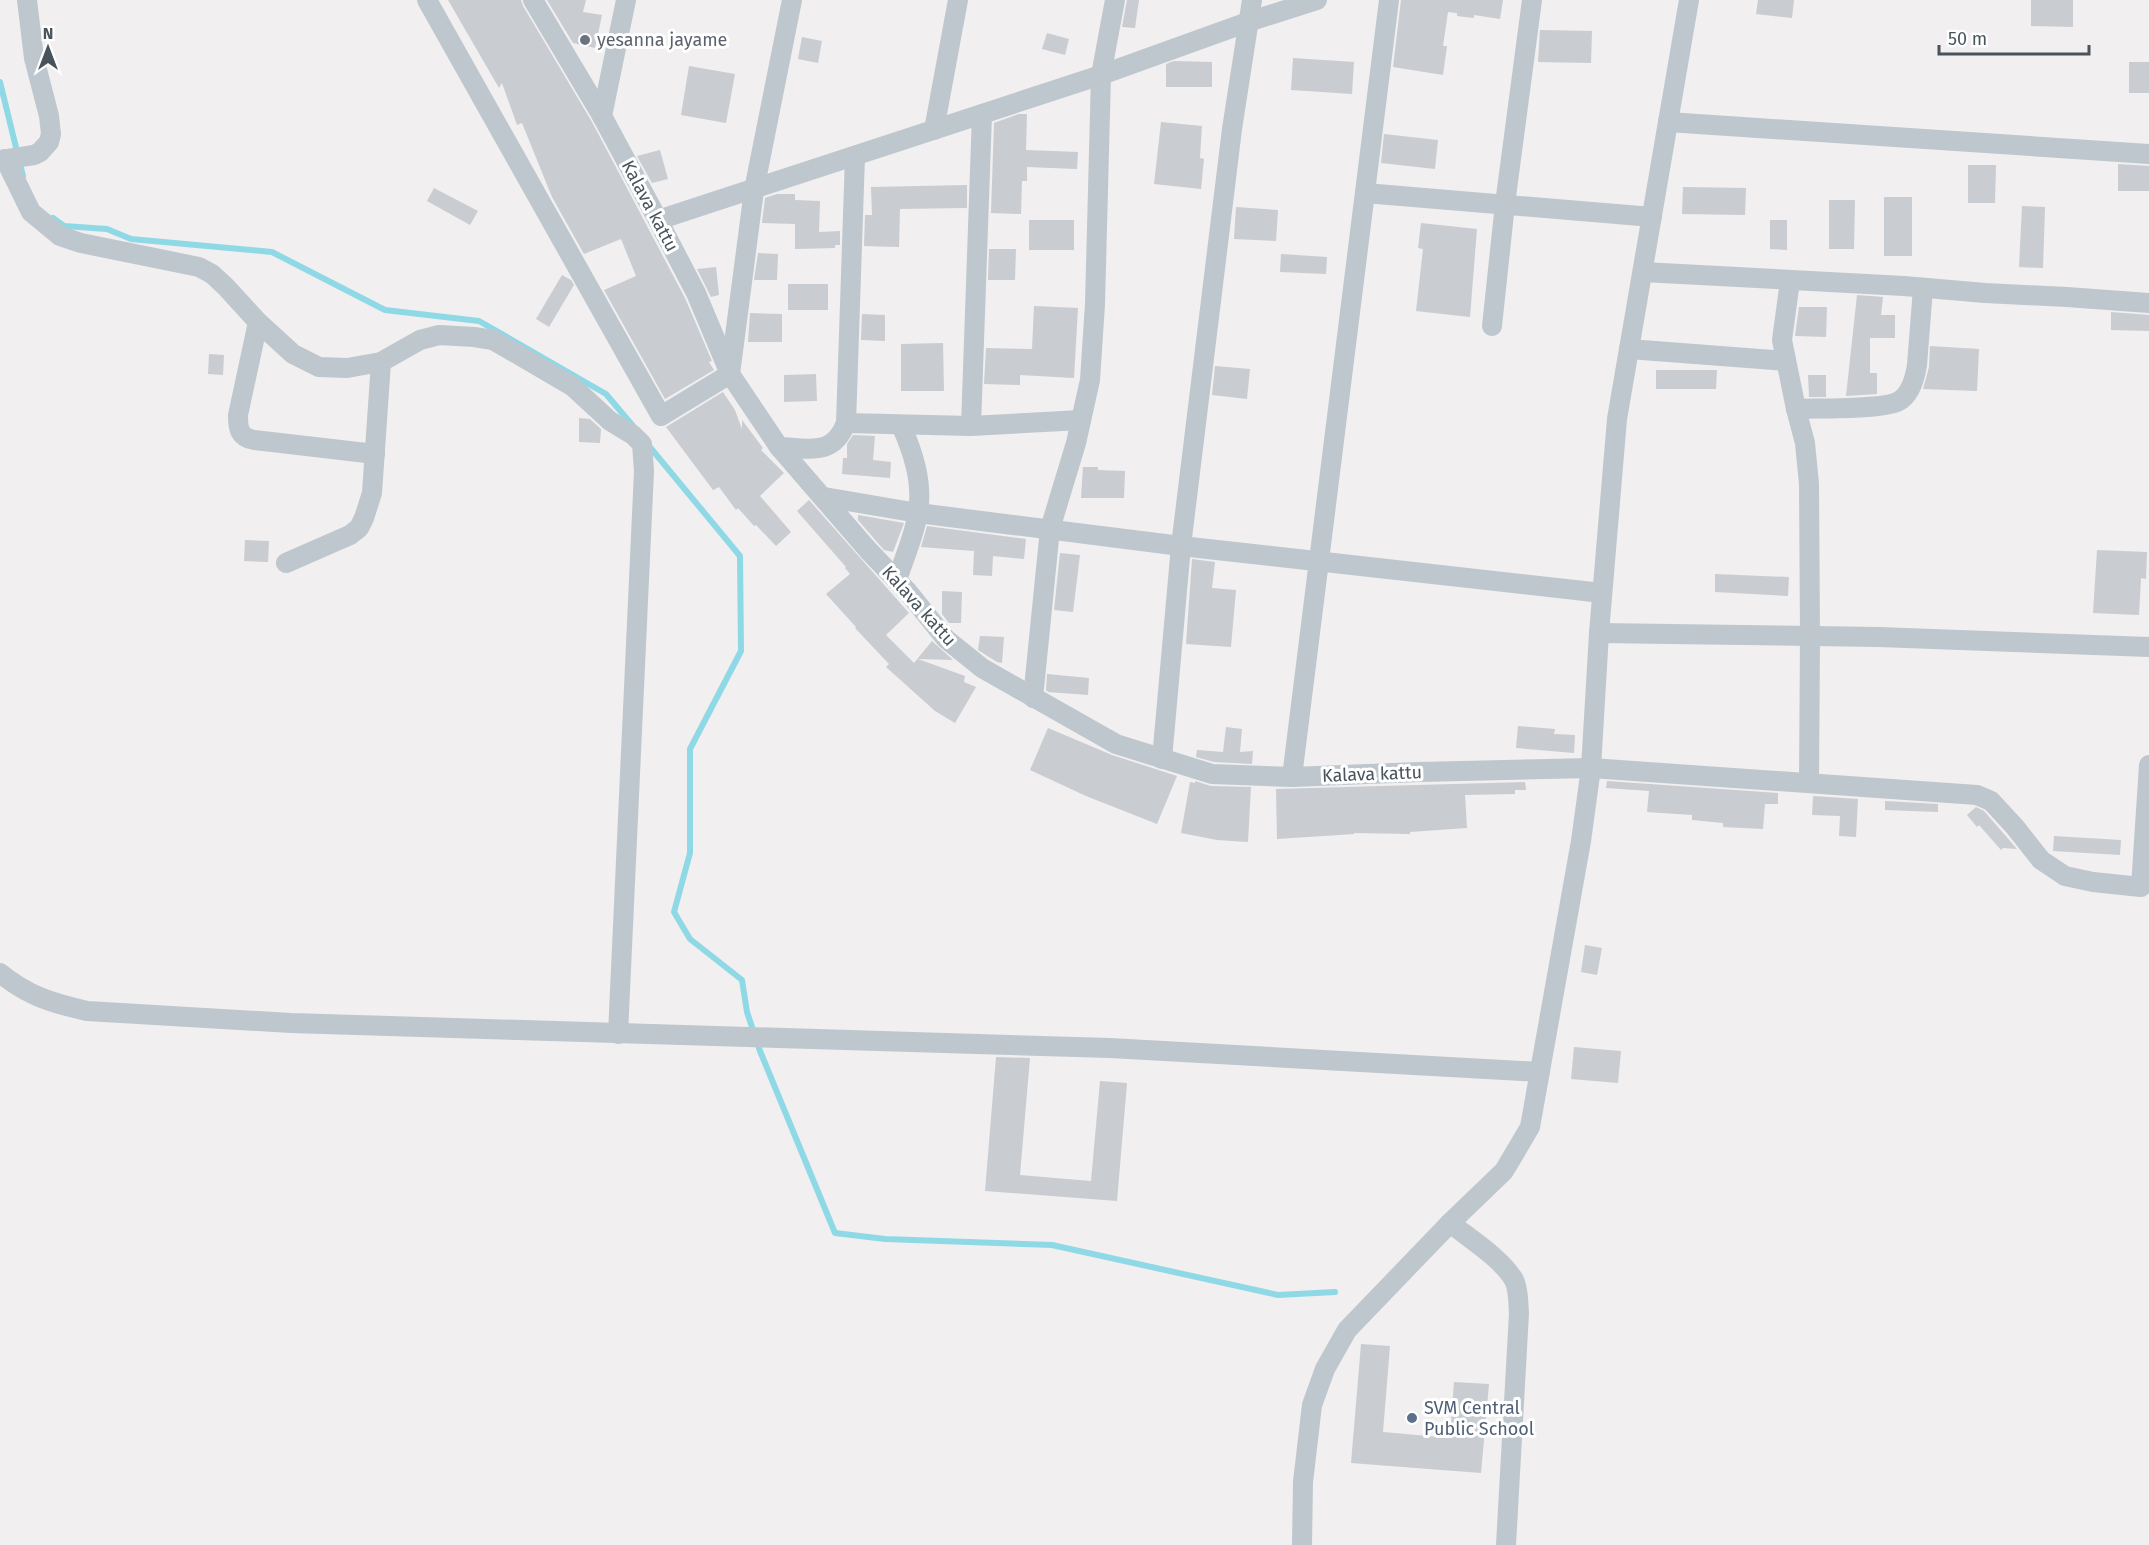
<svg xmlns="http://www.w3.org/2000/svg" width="2149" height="1545" viewBox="0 0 2149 1545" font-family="'Fira Sans',sans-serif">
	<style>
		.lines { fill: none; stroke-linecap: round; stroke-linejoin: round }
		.stream { stroke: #8fd9e7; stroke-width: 6 }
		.building { fill: #c9ccd1 }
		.street { stroke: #bec7cd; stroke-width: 20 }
		.worship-dot { fill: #6b7280; stroke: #fff; stroke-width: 2 }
		.service-dot { fill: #5c6f8a; stroke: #fff; stroke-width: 2 }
		.labels { text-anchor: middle; stroke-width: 6; stroke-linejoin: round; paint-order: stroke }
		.worship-label { font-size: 18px; fill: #5b616d; stroke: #fff; text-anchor: start }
		.street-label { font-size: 18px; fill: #48535b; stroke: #fff }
		.service-label { font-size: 18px; fill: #4e5e75; stroke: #fff; text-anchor: start }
	</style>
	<rect width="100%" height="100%" fill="#f1efef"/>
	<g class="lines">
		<g class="stream">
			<polyline points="0,82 23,176"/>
			<polyline points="53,218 64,226 107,229 131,239 272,252 385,310 479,321 606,394 633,426"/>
			<polyline points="649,446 740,556 741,651 690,749 690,853 674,912 690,939 742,980 747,1012 760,1051 835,1233 885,1239 1052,1245 1278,1295 1335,1292"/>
		</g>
	</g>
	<g class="building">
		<polygon points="448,0 521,0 523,6 592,122 647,226 685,298 712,361 709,362 714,370 665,399 604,290 636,276 621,239 584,254 552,197 522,123 517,125 502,83 499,88"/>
		<polygon points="547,0 586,0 583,12 602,15 595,48 573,43"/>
		<polygon points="1127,0 1139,0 1135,28 1122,27"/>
		<polygon points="1401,0 1503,0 1500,19 1474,15 1474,18 1457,16 1457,13 1448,12 1443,46 1447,46 1443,75 1393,67"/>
		<polygon points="1758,0 1794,0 1792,18 1756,14"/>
		<polygon points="2031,0 2073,0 2073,27 2031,26"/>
		<polygon points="1540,30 1592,31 1591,63 1538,62"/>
		<polygon points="1047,33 1069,39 1065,55 1042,49"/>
		<polygon points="802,37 822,41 818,63 798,59"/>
		<polygon points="1293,58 1354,62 1352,94 1291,90"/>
		<polygon points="1174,61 1212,62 1212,87 1166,87 1166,64"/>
		<rect x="2129" y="62" width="20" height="31"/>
		<polygon points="689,66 735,74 726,123 681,115"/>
		<polygon points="1019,114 1027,114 1026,150 1078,152 1077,169 1027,167 1027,181 1022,181 1021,214 991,213 994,123"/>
		<polygon points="1161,122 1202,126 1200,158 1204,159 1201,189 1154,184"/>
		<polygon points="1384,134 1438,140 1435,169 1381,163"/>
		<polygon points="660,150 668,179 652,183 637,156"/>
		<polygon points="2118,164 2149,166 2149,191 2118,191"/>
		<polygon points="1968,165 1996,165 1995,203 1968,203"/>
		<polygon points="967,185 967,208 900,209 899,247 864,246 865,215 872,215 871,187"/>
		<polygon points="1683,187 1746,188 1745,215 1682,214"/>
		<polygon points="434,188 478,211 470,225 427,201"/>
		<polygon points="777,194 795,194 795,200 820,201 819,232 840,231 840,245 835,245 835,248 795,249 795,224 762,223 765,198"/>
		<rect x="1884" y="197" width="28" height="59"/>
		<polygon points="1829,200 1855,200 1854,249 1829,249"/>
		<polygon points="2022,206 2045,207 2043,268 2019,267"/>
		<polygon points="1236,207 1278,210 1276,241 1234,239"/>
		<rect x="1029" y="220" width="45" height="30"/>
		<polygon points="1770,220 1787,220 1787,250 1770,249"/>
		<polygon points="1421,223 1477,229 1470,317 1416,311 1423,249 1418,248"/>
		<polygon points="989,249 1016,249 1015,280 988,280"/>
		<polygon points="758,253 778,254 777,280 754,280"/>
		<polygon points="1281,254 1327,257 1326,274 1280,272"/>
		<polygon points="716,267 719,295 711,297 697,269"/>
		<polygon points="562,275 571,280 574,285 549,327 536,319"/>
		<rect x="788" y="284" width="40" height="26"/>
		<polygon points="1857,295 1883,297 1881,315 1895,315 1895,338 1870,338 1870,373 1877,373 1877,394 1846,396"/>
		<polygon points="1034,306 1078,308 1074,378 1020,375 1020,385 984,384 986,348 1032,349"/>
		<polygon points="1799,307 1827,307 1826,337 1795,336"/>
		<polygon points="2111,312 2149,315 2149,331 2111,330"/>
		<polygon points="750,313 782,314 782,342 748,342"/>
		<polygon points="862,314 885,315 885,341 861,340"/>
		<polygon points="943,343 944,391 901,391 901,344"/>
		<polygon points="1930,346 1979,349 1977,391 1923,389 1929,367"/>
		<polygon points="209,354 224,355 223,375 208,374"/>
		<polygon points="1215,366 1250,369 1247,399 1212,395"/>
		<polygon points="1656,370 1717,370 1716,389 1656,389"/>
		<polygon points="816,374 817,401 784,402 784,375"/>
		<polygon points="1808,375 1826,375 1826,397 1809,397"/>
		<polygon points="723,392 735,410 742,429 742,420 763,448 761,450 784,473 760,496 791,532 776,546 756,525 754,526 738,508 736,510 719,487 713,490 666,427"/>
		<polygon points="579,418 590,419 601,429 600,443 579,442"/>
		<polygon points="853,435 875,436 873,460 891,462 890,478 842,474 843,458 847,458 847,444"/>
		<polygon points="1083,467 1098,467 1098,470 1125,471 1124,498 1081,498"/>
		<polygon points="809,500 909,613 886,635 914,663 932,641 953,660 918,659 965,676 964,682 976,687 955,723 935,711 886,667 889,664 855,628 856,627 826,594 850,574 845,568 846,567 797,511"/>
		<polygon points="858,515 904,523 893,552 884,550 877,542 858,520"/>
		<polygon points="927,526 1026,539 1024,559 993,556 992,576 973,575 974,551 921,547"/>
		<polygon points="245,540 269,541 268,562 244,561"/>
		<polygon points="2097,550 2147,552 2146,579 2141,578 2139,615 2093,613"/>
		<polygon points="1060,553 1080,555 1073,612 1054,610"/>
		<polygon points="1192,559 1215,562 1212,588 1236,590 1231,647 1186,644"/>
		<polygon points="1715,574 1789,577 1788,596 1715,592"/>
		<polygon points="942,591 962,592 961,623 949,623 942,614"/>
		<polygon points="980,636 1004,637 1002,663 997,662 978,650"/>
		<polygon points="1047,674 1089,678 1088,695 1048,692 1046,690"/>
		<polygon points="1518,726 1555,729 1554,734 1575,735 1574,753 1516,748"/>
		<polygon points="1226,727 1242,729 1240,752 1253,751 1252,764 1214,762 1196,757 1197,750 1223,752"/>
		<polygon points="1048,728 1112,755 1177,776 1157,824 1086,796 1030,770"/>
		<polygon points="1195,781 1211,786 1251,787 1248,842 1217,840 1181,833 1190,782 1195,783"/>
		<polygon points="1607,781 1778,793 1778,804 1765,804 1763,829 1723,827 1723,823 1692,820 1692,815 1647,812 1649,791 1606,788"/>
		<polygon points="1525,782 1526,790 1515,790 1515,794 1465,795 1467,828 1410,832 1410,834 1354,833 1354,834 1277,839 1276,789"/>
		<polygon points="1813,796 1858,799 1856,837 1839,836 1840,816 1812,815"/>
		<polygon points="1885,801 1938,804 1938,812 1885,810"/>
		<polygon points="1976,807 1984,811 2017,849 2003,848 2001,850 1979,825 1977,827 1967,815"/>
		<polygon points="2054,836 2121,840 2120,855 2053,851"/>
		<polygon points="1585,945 1602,948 1597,975 1581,972"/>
		<polygon points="1574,1047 1621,1051 1618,1083 1571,1079"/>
		<polygon points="996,1057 1030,1058 1020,1175 1091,1181 1100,1081 1127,1083 1117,1201 985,1191"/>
		<polygon points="1361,1344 1390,1346 1383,1432 1450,1438 1454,1382 1489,1384 1481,1473 1351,1463"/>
	</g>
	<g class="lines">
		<g class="street">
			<polyline points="427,0 661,416 730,374 754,190 792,0"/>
			<polyline points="533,0 602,116 658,220 696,293 730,374 779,447 868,550 908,592 946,639 982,668 1116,744 1212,774 1292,777 1419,772 1591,768 1977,795 1991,801 2015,827 2041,860 2065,876 2093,882 2141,887 2149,765"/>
			<polyline points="602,116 626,0"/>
			<polyline points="1668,122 2149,154"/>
			<polyline points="934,130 958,0"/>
			<polyline points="5,159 31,212 60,236 81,243 199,267 212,274 226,287 258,322 293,354 319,367 347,368 381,362 420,340 439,335 474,337 493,340 572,386 610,421 633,435 642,444 644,471 618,1034"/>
			<polyline points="0,160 34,155 40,152 49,142 51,134 49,116 34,58 27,0"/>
			<polyline points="1365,193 1652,217"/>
			<polyline points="658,220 1101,75 1248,22 1317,0"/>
			<polyline points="1643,272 1904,286 1985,293 2067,297 2149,303"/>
			<polyline points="1790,281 1782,340 1796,409 1805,443 1809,484 1810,636 1809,783"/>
			<path d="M 258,322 L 238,415 C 238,429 239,437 254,440 L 375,454"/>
			<polyline points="1492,326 1505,204 1532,0"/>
			<polyline points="1629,349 1786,361"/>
			<path d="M 1796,409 C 1817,408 1884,410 1899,401 C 1911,394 1915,378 1917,365 L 1923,288"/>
			<polyline points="846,423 971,426 1081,420"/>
			<polyline points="971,426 982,114"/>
			<path d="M 779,447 C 809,448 833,457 846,423 L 855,156"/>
			<polyline points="824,497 918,513 1181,546 1602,593"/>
			<polyline points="286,563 350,535 359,528 364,518 372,493 381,362"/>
			<path d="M 897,580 C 904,558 915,534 918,512 C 923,482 913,452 901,425"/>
			<polyline points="1599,633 1879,637 2149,647"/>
			<polyline points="1033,698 1050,529 1076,443 1090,380 1095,304 1101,75 1115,0"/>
			<polyline points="1162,759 1181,546 1232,129 1252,0"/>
			<polyline points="1292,777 1389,0"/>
			<path d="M 0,973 C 28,996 52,1003 87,1011 L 291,1023 L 1110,1048 L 1540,1072"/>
			<path d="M 1450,1223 C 1469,1238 1502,1259 1514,1280 C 1519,1290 1518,1302 1519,1313 L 1506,1545"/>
			<polyline points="1302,1545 1303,1482 1312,1405 1325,1369 1347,1330 1450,1223 1504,1171 1530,1127 1581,841 1591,768 1599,633 1617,419 1689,0"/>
		</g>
	</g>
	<circle class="worship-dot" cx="585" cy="40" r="6"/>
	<circle class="service-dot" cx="1412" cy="1418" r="6"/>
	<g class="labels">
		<g class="worship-label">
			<text x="597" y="46">yesanna jayame</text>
		</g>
		<g class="street-label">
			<text transform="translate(650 206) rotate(62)" y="6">Kalava kattu</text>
			<text transform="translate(919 606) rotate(48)" y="6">Kalava kattu</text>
			<text transform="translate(1372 774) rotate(-2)" y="6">Kalava kattu</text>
		</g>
		<g class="service-label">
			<text x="1424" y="1414">SVM Central<tspan x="1424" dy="21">Public School</tspan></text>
		</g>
	</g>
	<g transform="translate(48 48)" stroke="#ffffff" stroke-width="4.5" paint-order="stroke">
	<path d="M0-4.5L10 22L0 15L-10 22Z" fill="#48535b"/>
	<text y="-9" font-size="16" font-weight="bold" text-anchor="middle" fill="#48535b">N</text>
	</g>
	<path d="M1939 45v9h150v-9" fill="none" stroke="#48535b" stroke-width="3"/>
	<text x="1948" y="45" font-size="18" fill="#48535b" stroke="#ffffff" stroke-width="4.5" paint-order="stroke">50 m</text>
</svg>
